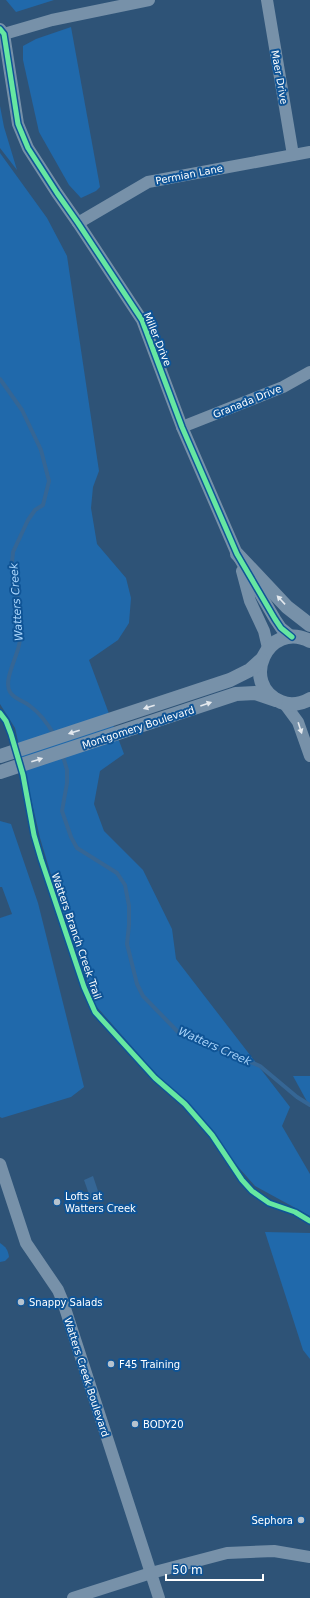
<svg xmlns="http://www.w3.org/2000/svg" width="310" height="1598" viewBox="0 0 310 1598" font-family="'DejaVu Sans',sans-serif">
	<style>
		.green { fill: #2069ab }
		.water { fill: #356695 }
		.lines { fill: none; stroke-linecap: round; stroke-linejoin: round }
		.stream { stroke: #356695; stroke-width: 4 }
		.minor { stroke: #7791a9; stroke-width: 12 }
		.tertiary { stroke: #7791a9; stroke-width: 14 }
		.cycleway-casing { stroke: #0f5496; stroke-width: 8 }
		.cycleway { stroke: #66e7a1; stroke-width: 5 }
		.oneway { fill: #e4e9ee }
		.poi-dot { fill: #b6c3cf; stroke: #0f5496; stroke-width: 1.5 }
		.labels { text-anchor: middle; stroke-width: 4; stroke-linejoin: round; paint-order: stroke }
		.street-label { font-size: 10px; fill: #fff; stroke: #0f5496 }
		.poi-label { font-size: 10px; fill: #fff; stroke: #0f5496; text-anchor: start }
		.water-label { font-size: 11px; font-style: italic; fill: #aad5fb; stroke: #0f5496 }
	</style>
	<rect width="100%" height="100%" fill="#2e5377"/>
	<g class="green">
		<polygon points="6,0 54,0 16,12"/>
		<polygon points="71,27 100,187 96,191 81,198 69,185 39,132 23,60 23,46 36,39"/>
		<polygon points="0,106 4,127 17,170 0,148"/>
		<polygon points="0,153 47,218 67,256 99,471 93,487 91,508 97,544 126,578 131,598 129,623 118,640 89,660 124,754 100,771 94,804 104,831 143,870 172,929 176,959 290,1107 282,1126 310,1174 310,1216 255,1186 96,1006 60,905 40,838 15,728 0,704"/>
		<polygon points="0,821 11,824 38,903 84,1087 71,1097 2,1118 0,1117 0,918 12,914 2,887 0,887"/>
		<polygon points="293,1076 310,1076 310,1107"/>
		<polygon points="265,1232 310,1233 310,1359 303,1350"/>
		<path d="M 0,1243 C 6,1247 8,1250 9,1257 L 5,1261 L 0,1262 Z"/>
	</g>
	<polygon class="water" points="93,1176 100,1197 91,1200 84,1180"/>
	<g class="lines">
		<g class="stream">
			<path d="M 0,379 L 22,410 L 41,450 L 49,481 L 43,505 L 35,510 L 28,520 L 13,552 L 12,563 C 15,584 24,626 19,645 C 17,657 3,681 10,692 C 15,700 23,700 30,706 C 41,714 48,724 55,736"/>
			<polyline points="62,753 67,770 67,783 62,811 71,837 77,848 117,873 125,885 129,906 129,925 127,944 137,984 143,996 178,1032 260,1066 297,1097 310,1105"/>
		</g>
		<g class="minor">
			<polyline points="267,0 293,155"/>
			<polyline points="0,29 4,34 18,124 28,148 57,193 78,223 142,320 182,427 237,554 275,619 281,628 292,637"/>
			<polyline points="4,34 52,20 149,0"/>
			<polyline points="78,223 148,182 310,152"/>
			<polyline points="182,427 283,387 310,372"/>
			<polyline points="242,571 250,601 264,631 268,648"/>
			<polyline points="284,703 298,722 310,756"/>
			<polyline points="0,1164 26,1243 58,1290 63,1302 159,1598"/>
			<polyline points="73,1598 151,1573 227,1553 274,1551 310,1557"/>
		</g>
		<g class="tertiary">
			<polyline points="237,554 287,607 310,625"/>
			<path d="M 310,641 C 268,619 238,684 281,702 C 290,706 301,704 310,699"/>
			<polyline points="0,756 230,680 250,670 261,660"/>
			<polyline points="0,772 236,694 255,693 276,700"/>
		</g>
		<g class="cycleway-casing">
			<g id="cycleway">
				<polyline points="0,29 4,34 18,124 28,148 57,193 78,223 142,320 182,427 237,554 275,619 281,628 292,637"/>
				<polyline points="0,713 6,721 11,734 23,775 34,835 41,859 84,987 95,1012 155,1078 185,1104 212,1135 242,1180 252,1191 269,1203 295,1212 310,1221"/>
			</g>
		</g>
		<use href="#cycleway" class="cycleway"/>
	</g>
	<defs><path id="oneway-solid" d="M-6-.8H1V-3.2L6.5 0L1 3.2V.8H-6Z"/></defs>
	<g class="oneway">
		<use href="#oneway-solid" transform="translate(281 600) rotate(-133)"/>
		<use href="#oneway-solid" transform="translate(206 704) rotate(-19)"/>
		<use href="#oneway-solid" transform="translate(149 707) rotate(162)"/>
		<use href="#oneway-solid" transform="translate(300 728) rotate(72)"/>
		<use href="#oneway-solid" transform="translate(74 732) rotate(162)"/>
		<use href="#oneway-solid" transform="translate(37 760) rotate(-18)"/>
	</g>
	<g class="poi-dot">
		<circle cx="57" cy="1202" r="4"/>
		<circle cx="21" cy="1302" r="4"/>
		<circle cx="111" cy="1364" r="4"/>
		<circle cx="135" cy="1424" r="4"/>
		<circle cx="301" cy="1520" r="4"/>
	</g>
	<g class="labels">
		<g class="street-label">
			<text transform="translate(280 77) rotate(80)" y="4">Maer Drive</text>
			<text transform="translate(189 174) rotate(-11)" y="4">Permian Lane</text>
			<text transform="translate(158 339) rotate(68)" y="4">Miller Drive</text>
			<text transform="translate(247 401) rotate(-22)" y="4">Granada Drive</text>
			<text transform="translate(138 727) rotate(-18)" y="4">Montgomery Boulevard</text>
			<text transform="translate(77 936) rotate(71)" y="4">Watters Branch Creek Trail</text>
			<text transform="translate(87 1377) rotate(72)" y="4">Watters Creek Boulevard</text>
		</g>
		<g class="poi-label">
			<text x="65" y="1200">Lofts at<tspan x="65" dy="12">Watters Creek</tspan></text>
			<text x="29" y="1306">Snappy Salads</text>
			<text x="119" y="1368">F45 Training</text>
			<text x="143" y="1428">BODY20</text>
			<text x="293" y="1524" text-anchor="end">Sephora</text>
		</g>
		<g class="water-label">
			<text transform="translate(16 602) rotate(-94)" y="4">Watters Creek</text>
			<text transform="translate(215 1046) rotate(24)" y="4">Watters Creek</text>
		</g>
	</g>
	<path d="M166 1574v6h97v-6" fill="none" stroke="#ffffff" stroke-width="2"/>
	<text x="172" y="1574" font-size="12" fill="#ffffff" stroke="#0f5496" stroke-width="3" paint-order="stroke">50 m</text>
</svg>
